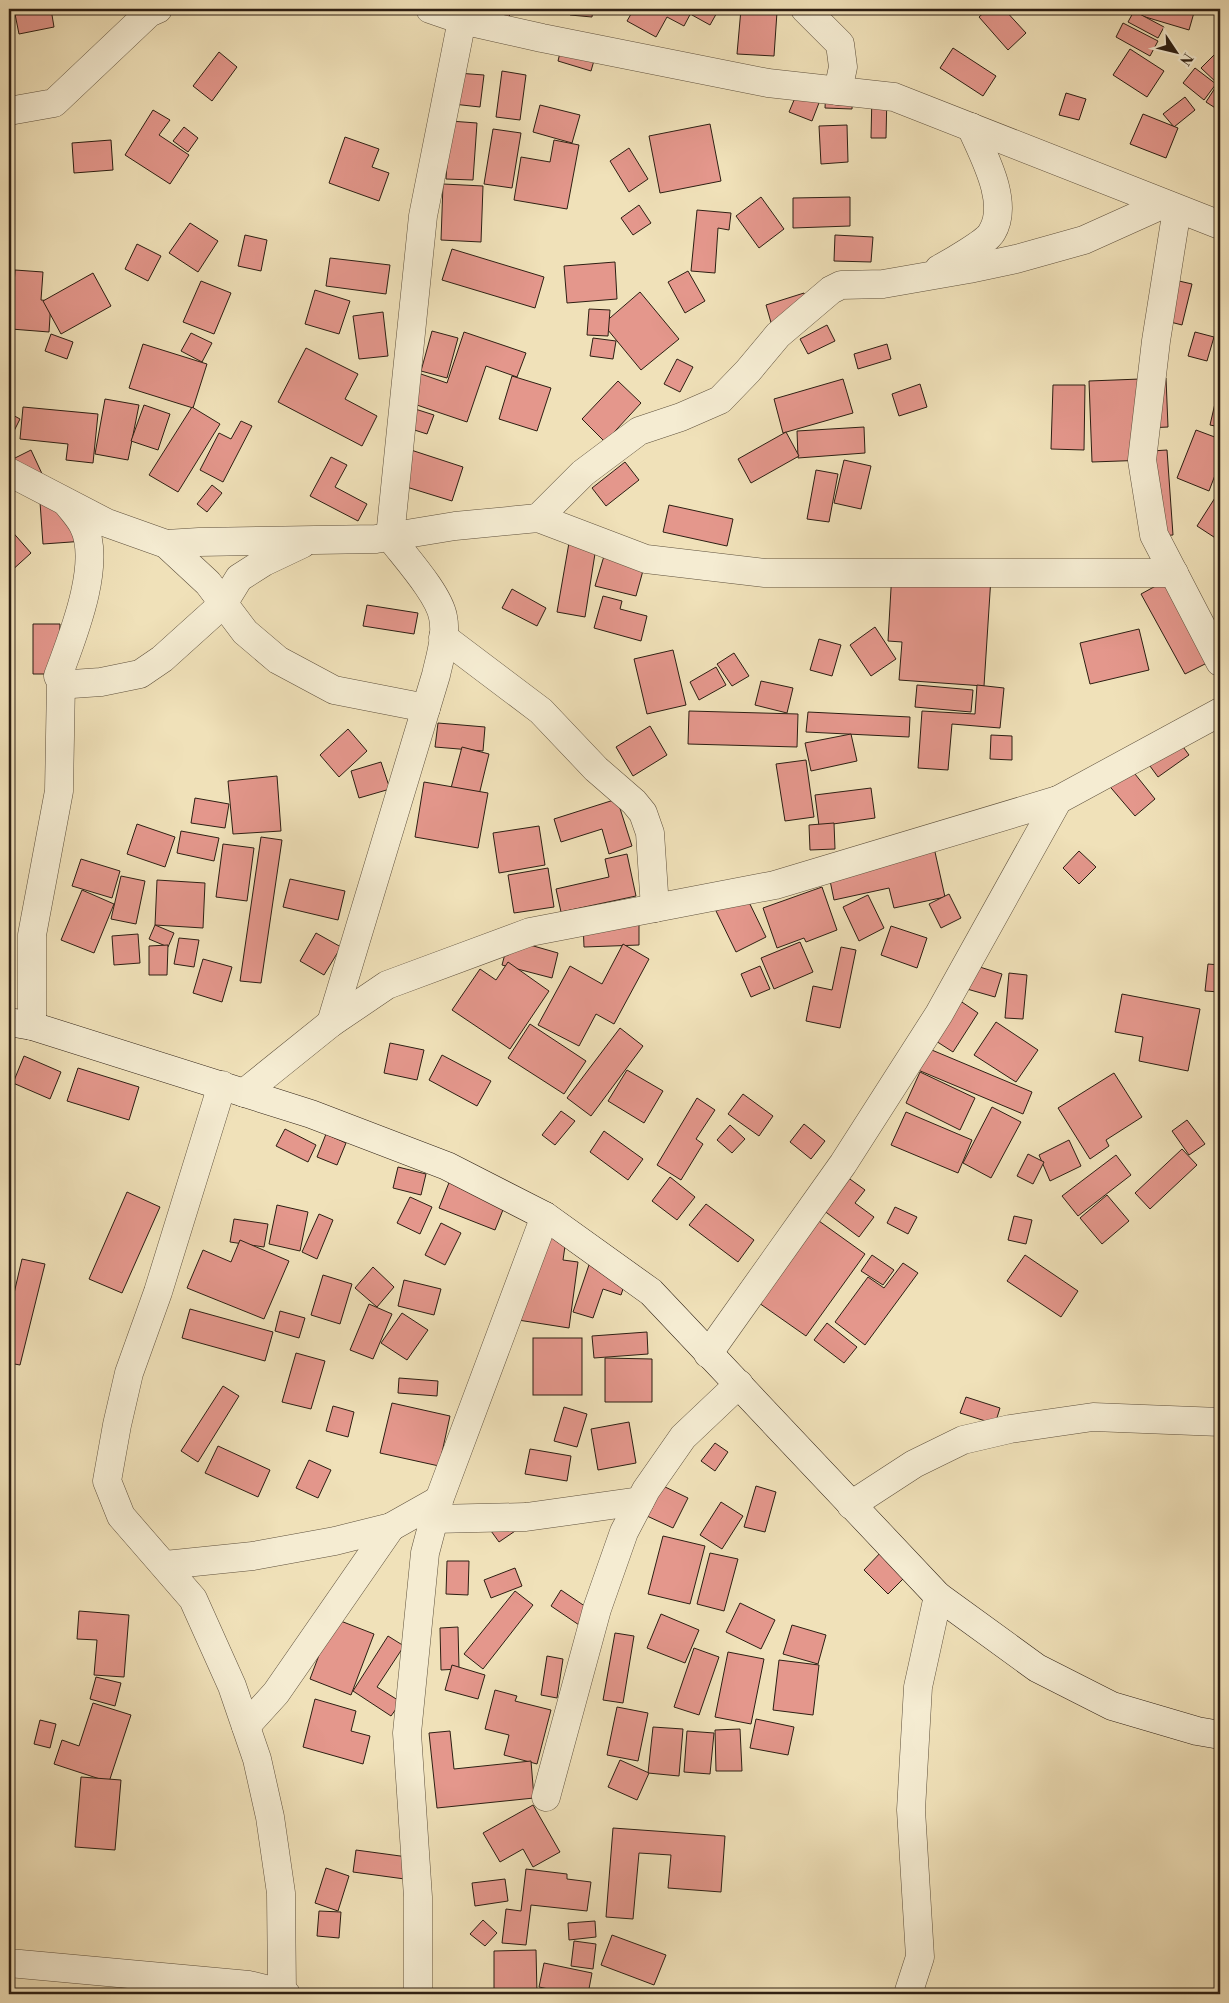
<svg xmlns="http://www.w3.org/2000/svg" width="1229" height="2003" viewBox="0 0 1229 2003" font-family="'Libre Bodoni',serif">
	<style>
		.building { fill: #e4978c; stroke: #2d1f13 }
		.lines { fill: none; stroke-linecap: round; stroke-linejoin: round }
		.minor-casing { stroke: #5e503c; stroke-width: 29 }
		.secondary-casing { stroke: #2d1f13; stroke-width: 29 }
		.minor { stroke: #f5ecd2; stroke-width: 28 }
		.secondary { stroke: #f5ecd2; stroke-width: 28 }
	</style>
	<rect width="100%" height="100%" fill="#f0e1b9"/>
	<filter id="stains"><feTurbulence type="fractalNoise" baseFrequency=".004" numOctaves="4"/><feColorMatrix values="0 0 0 0 .2 0 0 0 0 .09 0 0 0 0 .02 0 0 0 .5 -.17"/></filter>
	<radialGradient id="worn" r=".72"><stop offset=".6" stop-color="#630" stop-opacity="0"/><stop offset="1" stop-color="#630" stop-opacity=".3"/></radialGradient>
	<g class="building">
		<polygon points="14,9 51,9 54,27 19,34"/>
		<polygon points="483,9 513,9 506,22"/>
		<polygon points="570,9 593,9 592,17 570,15"/>
		<polygon points="634,9 693,9 684,26 667,17 656,37 627,21"/>
		<polygon points="696,9 719,9 710,25 692,15"/>
		<polygon points="741,9 777,12 774,56 737,54"/>
		<polygon points="988,9 1004,9 1026,33 1008,50 979,17"/>
		<polygon points="1133,9 1195,9 1189,30 1132,13"/>
		<polygon points="1134,11 1164,27 1158,38 1128,22"/>
		<polygon points="1123,23 1158,41 1150,56 1116,37"/>
		<polygon points="563,40 597,50 591,71 558,61"/>
		<polygon points="953,48 996,76 983,96 940,68"/>
		<polygon points="1130,49 1164,71 1147,97 1113,75"/>
		<polygon points="219,52 237,67 212,101 193,86"/>
		<polygon points="1215,54 1220,58 1220,82 1218,84 1201,68"/>
		<polygon points="1195,68 1216,84 1204,100 1183,83"/>
		<polygon points="502,71 526,75 520,120 496,117"/>
		<polygon points="457,73 484,75 480,107 453,104"/>
		<polygon points="800,86 822,95 812,121 789,112"/>
		<polygon points="826,86 853,87 852,109 825,108"/>
		<polygon points="1215,88 1220,91 1220,111 1206,102"/>
		<polygon points="872,93 887,93 886,138 871,138"/>
		<polygon points="1066,93 1086,99 1079,120 1059,115"/>
		<polygon points="1185,97 1195,110 1174,127 1163,114"/>
		<polygon points="540,105 580,115 572,143 533,132"/>
		<polygon points="153,110 170,120 159,135 189,155 170,184 125,155"/>
		<polygon points="1143,114 1178,128 1166,158 1130,144"/>
		<polygon points="450,121 477,123 473,180 446,179"/>
		<polygon points="710,124 721,181 660,193 649,136"/>
		<polygon points="847,125 848,162 821,164 819,126"/>
		<polygon points="184,127 198,138 188,152 173,141"/>
		<polygon points="493,129 521,133 512,188 484,184"/>
		<polygon points="345,137 379,149 372,167 389,173 379,201 329,183"/>
		<polygon points="111,140 113,170 74,173 72,143"/>
		<polygon points="554,140 579,145 567,209 514,200 521,157 550,162"/>
		<polygon points="629,148 648,179 629,192 610,161"/>
		<polygon points="443,184 483,186 481,242 441,240"/>
		<polygon points="761,197 784,229 759,248 736,216"/>
		<polygon points="850,197 850,226 793,228 793,198"/>
		<polygon points="639,205 651,223 633,235 621,218"/>
		<polygon points="697,210 731,213 729,230 718,228 715,273 691,271"/>
		<polygon points="190,223 218,241 198,272 169,253"/>
		<polygon points="245,235 267,240 261,271 238,266"/>
		<polygon points="835,235 873,237 871,262 834,261"/>
		<polygon points="137,244 161,256 148,281 125,269"/>
		<polygon points="452,249 544,277 535,308 442,280"/>
		<polygon points="330,258 390,265 386,294 326,286"/>
		<polygon points="615,262 617,299 567,303 564,266"/>
		<polygon points="15,270 43,272 41,300 51,301 49,332 11,329"/>
		<polygon points="688,271 705,301 685,313 668,282"/>
		<polygon points="93,273 111,306 61,334 43,301"/>
		<polygon points="1166,278 1192,284 1182,325 1155,318"/>
		<polygon points="201,281 231,293 214,334 183,322"/>
		<polygon points="315,290 350,301 339,334 305,324"/>
		<polygon points="640,292 679,339 641,370 603,324"/>
		<polygon points="804,293 811,314 772,326 766,305"/>
		<polygon points="589,309 610,310 608,336 587,335"/>
		<polygon points="383,312 388,356 359,359 353,316"/>
		<polygon points="827,325 835,341 808,354 800,339"/>
		<polygon points="432,331 458,338 447,378 421,371"/>
		<polygon points="464,332 526,353 517,377 486,366 467,422 408,402 418,373 447,383"/>
		<polygon points="1195,332 1214,337 1207,361 1188,356"/>
		<polygon points="191,333 212,343 202,362 181,351"/>
		<polygon points="51,334 73,342 67,359 45,351"/>
		<polygon points="593,338 616,341 613,359 590,356"/>
		<polygon points="143,344 207,364 193,408 129,388"/>
		<polygon points="887,344 891,359 858,369 854,354"/>
		<polygon points="306,348 358,374 345,399 377,416 362,446 278,402"/>
		<polygon points="677,359 693,367 680,392 664,384"/>
		<polygon points="512,376 551,388 537,431 499,419"/>
		<polygon points="1166,378 1168,427 1147,428 1148,460 1092,462 1089,381"/>
		<polygon points="843,379 853,413 783,433 774,399"/>
		<polygon points="618,381 641,403 605,442 582,419"/>
		<polygon points="920,384 927,407 899,416 892,394"/>
		<polygon points="1053,385 1085,385 1084,450 1051,449"/>
		<polygon points="105,399 139,405 128,460 95,454"/>
		<polygon points="1216,399 1220,400 1220,427 1210,425"/>
		<polygon points="144,405 170,414 158,450 131,441"/>
		<polygon points="23,407 98,414 93,463 66,460 68,444 20,439"/>
		<polygon points="192,407 220,424 178,492 149,475"/>
		<polygon points="412,408 434,415 427,434 405,427"/>
		<polygon points="9,413 20,419 9,441"/>
		<polygon points="241,421 252,426 223,482 200,470 219,433 231,439"/>
		<polygon points="864,427 865,453 798,458 797,431"/>
		<polygon points="1196,430 1220,439 1220,462 1209,491 1177,478"/>
		<polygon points="786,432 799,456 751,483 738,459"/>
		<polygon points="31,450 44,478 9,461"/>
		<polygon points="411,450 463,467 452,501 400,485"/>
		<polygon points="1167,450 1173,535 1142,537 1136,452"/>
		<polygon points="331,457 347,465 335,487 367,504 358,521 310,496"/>
		<polygon points="844,460 871,466 861,509 834,503"/>
		<polygon points="625,462 639,480 606,506 592,488"/>
		<polygon points="816,470 838,474 829,522 807,519"/>
		<polygon points="212,485 222,493 207,512 197,504"/>
		<polygon points="1220,490 1220,541 1197,526"/>
		<polygon points="82,499 85,541 43,544 40,502"/>
		<polygon points="669,505 733,519 727,546 663,532"/>
		<polygon points="9,528 31,553 9,573"/>
		<polygon points="570,537 597,541 585,617 557,612"/>
		<polygon points="604,556 644,567 636,596 595,586"/>
		<polygon points="892,571 991,577 984,686 899,680 902,642 888,641"/>
		<polygon points="1163,582 1207,663 1185,674 1141,594"/>
		<polygon points="512,589 546,608 537,626 502,608"/>
		<polygon points="603,596 622,601 620,609 647,616 641,641 594,628"/>
		<polygon points="367,605 418,613 414,634 363,626"/>
		<polygon points="33,624 60,624 59,674 33,674"/>
		<polygon points="875,627 896,659 871,676 850,645"/>
		<polygon points="1139,629 1149,670 1090,684 1080,643"/>
		<polygon points="819,639 841,645 832,676 810,670"/>
		<polygon points="673,650 686,705 647,714 634,659"/>
		<polygon points="734,653 749,676 732,686 717,664"/>
		<polygon points="716,667 726,685 699,700 690,682"/>
		<polygon points="761,681 793,688 787,713 755,705"/>
		<polygon points="917,685 973,690 971,712 915,707"/>
		<polygon points="977,685 1004,688 1000,728 952,724 948,770 918,768 922,711 975,714"/>
		<polygon points="689,711 798,714 797,747 688,744"/>
		<polygon points="808,712 910,717 909,737 806,732"/>
		<polygon points="438,723 485,727 483,751 435,747"/>
		<polygon points="650,726 667,755 633,776 616,747"/>
		<polygon points="348,729 367,751 339,777 320,755"/>
		<polygon points="1173,733 1189,755 1158,777 1142,755"/>
		<polygon points="851,734 857,761 811,771 805,743"/>
		<polygon points="991,735 1012,736 1012,760 990,759"/>
		<polygon points="462,747 489,754 479,795 451,788"/>
		<polygon points="806,760 814,817 785,821 776,764"/>
		<polygon points="381,762 390,789 359,798 351,771"/>
		<polygon points="1127,764 1155,799 1135,816 1106,782"/>
		<polygon points="277,776 281,831 233,834 228,781"/>
		<polygon points="424,782 488,793 478,848 415,837"/>
		<polygon points="871,788 875,818 819,826 815,795"/>
		<polygon points="195,798 229,804 225,828 191,823"/>
		<polygon points="617,799 632,846 609,854 602,829 561,842 554,819"/>
		<polygon points="834,823 835,849 810,850 809,825"/>
		<polygon points="137,824 175,837 165,867 127,854"/>
		<polygon points="539,826 545,865 499,873 493,833"/>
		<polygon points="181,831 219,838 214,861 177,853"/>
		<polygon points="261,837 282,840 261,983 240,981"/>
		<polygon points="933,843 945,897 894,908 889,888 834,900 827,866"/>
		<polygon points="223,844 254,848 247,901 216,897"/>
		<polygon points="1079,851 1096,867 1079,884 1063,868"/>
		<polygon points="627,854 636,896 561,912 556,889 609,877 605,859"/>
		<polygon points="81,859 120,871 112,898 72,886"/>
		<polygon points="548,868 554,907 514,913 508,875"/>
		<polygon points="121,876 145,881 136,924 111,919"/>
		<polygon points="290,879 345,891 338,920 283,907"/>
		<polygon points="157,880 205,883 203,928 155,925"/>
		<polygon points="822,887 837,930 806,942 804,938 777,948 763,908"/>
		<polygon points="82,890 114,904 94,953 61,940"/>
		<polygon points="949,894 961,918 941,928 929,904"/>
		<polygon points="868,895 884,928 859,941 843,907"/>
		<polygon points="746,896 766,937 736,952 716,911"/>
		<polygon points="639,920 639,945 584,947 583,922"/>
		<polygon points="155,925 174,933 168,947 149,939"/>
		<polygon points="891,926 927,938 917,968 881,955"/>
		<polygon points="316,933 341,947 324,975 300,961"/>
		<polygon points="138,934 140,963 114,965 112,936"/>
		<polygon points="179,938 199,940 194,967 174,964"/>
		<polygon points="509,939 558,953 552,978 502,965"/>
		<polygon points="800,942 813,972 774,989 761,958"/>
		<polygon points="623,944 649,959 614,1024 596,1014 579,1046 538,1025 570,966 602,984"/>
		<polygon points="168,945 167,975 149,975 149,946"/>
		<polygon points="841,947 856,950 840,1028 806,1021 813,986 832,990"/>
		<polygon points="203,959 232,967 222,1002 193,993"/>
		<polygon points="508,962 549,991 510,1049 452,1010 480,969 496,980"/>
		<polygon points="967,963 1002,974 995,997 960,987"/>
		<polygon points="1208,964 1220,965 1220,992 1205,991"/>
		<polygon points="760,966 770,989 751,997 741,974"/>
		<polygon points="1009,973 1027,975 1023,1019 1005,1018"/>
		<polygon points="950,994 978,1013 953,1052 925,1034"/>
		<polygon points="1122,994 1200,1009 1188,1071 1139,1061 1143,1037 1115,1032"/>
		<polygon points="996,1022 1038,1050 1016,1082 974,1055"/>
		<polygon points="530,1024 586,1061 564,1094 508,1058"/>
		<polygon points="620,1028 643,1046 591,1116 567,1098"/>
		<polygon points="390,1043 424,1050 417,1080 384,1073"/>
		<polygon points="927,1048 1032,1092 1023,1114 918,1070"/>
		<polygon points="442,1055 491,1081 477,1106 429,1080"/>
		<polygon points="24,1056 61,1072 50,1099 13,1083"/>
		<polygon points="78,1068 139,1087 129,1120 67,1101"/>
		<polygon points="627,1070 663,1091 644,1123 608,1101"/>
		<polygon points="920,1072 975,1098 960,1130 906,1103"/>
		<polygon points="1114,1073 1142,1117 1106,1140 1109,1146 1090,1159 1058,1108"/>
		<polygon points="743,1094 773,1116 759,1136 728,1114"/>
		<polygon points="697,1098 715,1110 696,1139 703,1144 681,1180 657,1165"/>
		<polygon points="992,1107 1021,1122 991,1178 963,1163"/>
		<polygon points="561,1111 575,1121 555,1145 542,1135"/>
		<polygon points="906,1112 972,1140 958,1173 891,1145"/>
		<polygon points="1187,1120 1205,1144 1189,1155 1172,1131"/>
		<polygon points="804,1124 825,1141 811,1159 790,1142"/>
		<polygon points="730,1125 745,1139 732,1153 717,1140"/>
		<polygon points="285,1129 316,1145 308,1162 276,1146"/>
		<polygon points="604,1131 643,1159 628,1180 590,1152"/>
		<polygon points="326,1134 346,1143 337,1165 317,1157"/>
		<polygon points="1069,1140 1081,1166 1050,1181 1039,1155"/>
		<polygon points="1182,1149 1197,1165 1150,1209 1135,1193"/>
		<polygon points="1028,1154 1044,1162 1033,1184 1017,1176"/>
		<polygon points="1116,1155 1131,1175 1078,1216 1062,1196"/>
		<polygon points="398,1167 426,1174 421,1195 393,1188"/>
		<polygon points="454,1170 510,1192 495,1230 439,1208"/>
		<polygon points="843,1174 865,1190 855,1203 874,1217 859,1237 819,1207"/>
		<polygon points="670,1177 695,1197 677,1220 652,1201"/>
		<polygon points="127,1192 160,1207 122,1293 89,1279"/>
		<polygon points="1107,1195 1129,1221 1102,1244 1080,1218"/>
		<polygon points="410,1197 432,1207 420,1234 397,1223"/>
		<polygon points="706,1204 754,1240 738,1262 689,1225"/>
		<polygon points="277,1205 308,1212 300,1251 269,1244"/>
		<polygon points="895,1207 917,1217 908,1234 887,1223"/>
		<polygon points="534,1213 569,1219 563,1260 578,1262 569,1328 518,1320"/>
		<polygon points="319,1214 333,1220 317,1259 302,1252"/>
		<polygon points="1014,1216 1032,1220 1026,1244 1008,1240"/>
		<polygon points="234,1219 268,1224 264,1247 230,1242"/>
		<polygon points="819,1221 865,1254 806,1336 759,1303"/>
		<polygon points="441,1223 461,1233 445,1265 425,1255"/>
		<polygon points="240,1240 289,1261 264,1319 187,1288 203,1250 231,1262"/>
		<polygon points="872,1255 894,1270 883,1285 861,1271"/>
		<polygon points="1025,1255 1078,1291 1061,1317 1007,1281"/>
		<polygon points="22,1259 45,1264 20,1365 9,1363 9,1315"/>
		<polygon points="591,1259 629,1271 621,1295 603,1289 593,1318 573,1312"/>
		<polygon points="903,1263 918,1273 865,1345 835,1322 868,1277 884,1288"/>
		<polygon points="373,1267 394,1287 377,1307 355,1288"/>
		<polygon points="323,1275 352,1284 340,1324 311,1315"/>
		<polygon points="404,1280 441,1289 434,1315 398,1306"/>
		<polygon points="369,1304 392,1314 373,1359 350,1350"/>
		<polygon points="190,1309 273,1332 265,1361 182,1338"/>
		<polygon points="280,1311 305,1318 299,1338 275,1331"/>
		<polygon points="402,1313 428,1330 407,1360 381,1343"/>
		<polygon points="827,1323 857,1347 844,1363 814,1340"/>
		<polygon points="647,1332 648,1354 594,1358 592,1336"/>
		<rect x="533" y="1338" width="49" height="57"/>
		<polygon points="296,1353 325,1361 311,1409 282,1402"/>
		<polygon points="605,1358 652,1359 652,1402 605,1402"/>
		<polygon points="399,1378 438,1381 437,1396 398,1393"/>
		<polygon points="223,1386 239,1396 198,1462 181,1451"/>
		<polygon points="966,1397 1000,1408 995,1424 960,1413"/>
		<polygon points="392,1403 450,1416 439,1466 380,1453"/>
		<polygon points="333,1406 354,1412 348,1437 326,1431"/>
		<polygon points="564,1407 587,1414 577,1447 554,1441"/>
		<polygon points="629,1422 636,1463 598,1470 591,1429"/>
		<polygon points="715,1443 728,1452 715,1471 701,1461"/>
		<polygon points="218,1446 270,1470 258,1497 205,1473"/>
		<polygon points="530,1449 571,1456 567,1481 525,1474"/>
		<polygon points="309,1460 331,1470 318,1498 296,1488"/>
		<polygon points="661,1485 688,1498 673,1528 647,1516"/>
		<polygon points="756,1486 776,1492 765,1532 744,1527"/>
		<polygon points="721,1502 743,1516 722,1549 700,1535"/>
		<polygon points="486,1524 524,1525 499,1542"/>
		<polygon points="663,1536 705,1546 690,1604 648,1594"/>
		<polygon points="883,1550 907,1575 888,1594 864,1570"/>
		<polygon points="710,1553 738,1559 724,1611 697,1604"/>
		<polygon points="447,1561 469,1561 468,1595 446,1594"/>
		<polygon points="515,1568 522,1586 491,1598 484,1580"/>
		<polygon points="561,1590 592,1611 582,1627 551,1606"/>
		<polygon points="515,1591 533,1605 483,1669 464,1654"/>
		<polygon points="740,1603 775,1620 761,1649 726,1632"/>
		<polygon points="79,1611 129,1615 124,1677 94,1675 97,1640 77,1639"/>
		<polygon points="661,1614 699,1630 685,1663 647,1648"/>
		<polygon points="333,1618 374,1634 351,1695 310,1679"/>
		<polygon points="792,1625 826,1635 818,1664 783,1654"/>
		<polygon points="458,1627 459,1669 441,1670 440,1628"/>
		<polygon points="615,1633 634,1636 623,1703 603,1700"/>
		<polygon points="388,1636 404,1646 377,1687 401,1702 391,1716 353,1691"/>
		<polygon points="694,1648 719,1657 699,1715 674,1707"/>
		<polygon points="728,1652 764,1659 751,1724 715,1717"/>
		<polygon points="547,1656 563,1659 557,1698 541,1695"/>
		<polygon points="779,1660 819,1665 813,1715 773,1710"/>
		<polygon points="452,1665 485,1675 478,1699 445,1690"/>
		<polygon points="96,1677 121,1683 115,1706 90,1699"/>
		<polygon points="495,1690 517,1696 515,1701 551,1710 537,1764 504,1755 509,1735 485,1729"/>
		<polygon points="315,1699 356,1711 351,1731 370,1736 363,1764 303,1747"/>
		<polygon points="93,1703 131,1715 109,1782 54,1764 62,1740 79,1746"/>
		<polygon points="617,1707 648,1713 638,1761 607,1755"/>
		<polygon points="756,1719 794,1727 788,1755 750,1748"/>
		<polygon points="40,1720 56,1724 50,1748 34,1744"/>
		<polygon points="653,1727 683,1729 679,1776 648,1773"/>
		<polygon points="740,1729 742,1771 716,1771 715,1730"/>
		<polygon points="450,1731 454,1769 531,1761 534,1798 437,1808 429,1733"/>
		<polygon points="687,1731 714,1733 710,1774 684,1772"/>
		<polygon points="620,1760 649,1773 637,1800 608,1787"/>
		<polygon points="81,1777 121,1780 115,1850 75,1847"/>
		<polygon points="533,1805 560,1852 533,1867 523,1849 500,1862 483,1833"/>
		<polygon points="613,1828 725,1836 721,1892 668,1888 671,1855 639,1853 633,1919 606,1917"/>
		<polygon points="356,1850 415,1858 412,1880 353,1872"/>
		<polygon points="326,1868 349,1876 338,1911 315,1903"/>
		<polygon points="526,1869 567,1874 567,1879 591,1882 587,1911 531,1905 526,1945 502,1943 506,1909 521,1911"/>
		<polygon points="505,1879 508,1901 475,1906 472,1883"/>
		<polygon points="319,1911 341,1912 339,1938 317,1936"/>
		<polygon points="483,1920 497,1933 485,1946 470,1934"/>
		<polygon points="595,1921 596,1937 569,1940 568,1923"/>
		<polygon points="612,1935 666,1955 654,1985 601,1965"/>
		<polygon points="574,1941 596,1944 593,1969 571,1966"/>
		<polygon points="536,1950 537,1994 494,1994 494,1951"/>
		<polygon points="544,1963 592,1973 588,1994 572,1994 539,1987"/>
	</g>
	<g class="lines">
		<g class="minor-casing">
			<g id="minor">
				<polyline points="430,9 462,20 542,38 768,83 894,97 1220,225"/>
				<polyline points="805,9 840,44 843,67 838,91"/>
				<polyline points="9,111 54,103 149,13 158,9"/>
				<polyline points="1177,209 1156,341 1142,460 1154,535 1220,662"/>
				<path d="M 939,269 C 950,263 987,242 992,232 C 1010,202 983,155 971,127"/>
				<polyline points="9,472 107,523 166,544 208,583 245,632 278,660 334,690 426,708"/>
				<polyline points="538,518 583,473 639,431 681,417 720,400 748,371 778,335 831,290 841,285 883,284 969,269 1016,259 1084,240 1164,204"/>
				<polyline points="166,544 199,542 376,539 455,526 538,518 646,559 765,573 1174,573"/>
				<polyline points="443,637 541,711 596,769 634,802 643,813 650,833 655,908"/>
				<polyline points="61,682 72,684 101,682 140,674 162,659 223,604 239,578 264,562 302,544"/>
				<path d="M 331,1023 L 436,675 C 440,657 447,636 443,617 C 439,594 405,557 390,537 L 423,216 L 462,20"/>
				<path d="M 32,1026 L 32,935 L 59,791 L 61,682 L 58,676 C 72,638 103,563 83,525 C 79,517 72,510 67,503"/>
				<polyline points="222,1085 158,1292 129,1373 117,1425 107,1481 121,1516 193,1599 232,1686 257,1759 270,1817 281,1893 282,1993"/>
				<polyline points="244,1093 331,1023 387,985 530,932 775,885 1058,800 1220,712"/>
				<polyline points="708,1354 843,1164 939,1014 1058,800"/>
				<polyline points="851,1505 914,1464 963,1440 1010,1429 1093,1417 1220,1422"/>
				<polyline points="434,1519 526,1517 640,1501"/>
				<polyline points="165,1565 253,1556 335,1541 391,1527 439,1500"/>
				<polyline points="246,1726 276,1693 391,1527"/>
				<polyline points="546,1797 597,1609 624,1532 646,1490 683,1437 739,1384"/>
				<polyline points="9,1963 249,1985 286,1994"/>
				<polyline points="418,1994 418,1897 407,1733 425,1553 439,1500 545,1216"/>
				<polyline points="908,1994 920,1957 911,1810 918,1687 938,1596"/>
			</g>
		</g>
		<g class="secondary-casing">
			<polyline id="secondary" points="9,1022 32,1026 311,1114 447,1166 545,1216 651,1292 938,1596 1037,1668 1112,1706 1197,1731 1220,1735"/>
		</g>
		<use href="#minor" class="minor"/>
		<use href="#secondary" class="secondary"/>
	</g>
	<rect width="1229" height="2003" fill="none" stroke="#f0e1b9" stroke-width="30"/>
	<rect x="10" y="10" width="1209" height="1983" fill="none" stroke="#2d1f13" stroke-width="2.5"/>
	<rect x="15" y="15" width="1199" height="1973" fill="none" stroke="#2d1f13"/>
	<g transform="translate(1176 52) rotate(125)" stroke="#f5ecd2" stroke-width="4" paint-order="stroke">
	<path d="M0-4L9 19L0 12L-9 19Z" fill="#2d1f13"/>
	<text y="-8" font-size="14" font-weight="bold" text-anchor="middle" fill="#2d1f13">N</text>
	</g>
	<rect width="100%" height="100%" filter="url(#stains)"/>
	<rect width="100%" height="100%" fill="url(#worn)"/>
</svg>
